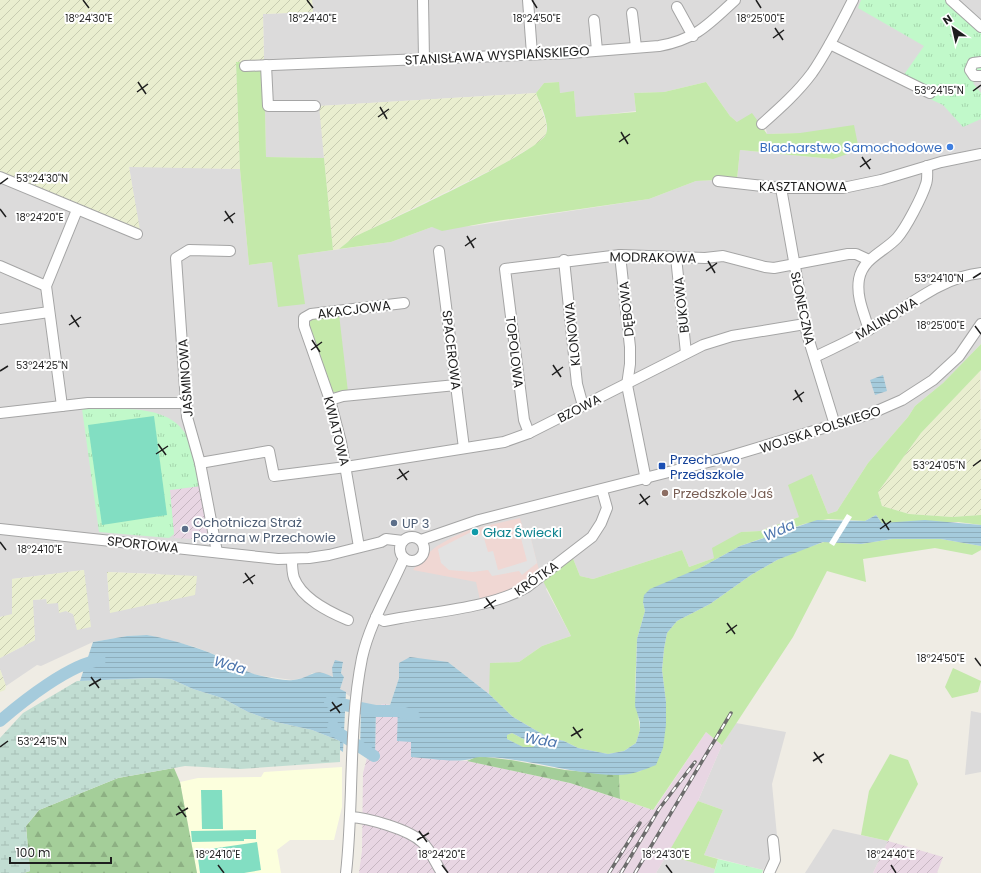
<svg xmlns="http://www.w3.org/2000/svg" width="981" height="873" viewBox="0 0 981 873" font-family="Poppins,sans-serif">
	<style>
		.residential { fill: #dcdbdb; fill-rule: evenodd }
		.commercial { fill: #f0d7d3 }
		.industrial { fill: url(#industrial-furrows) }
		.education { fill: #fcffdd }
		.railway { fill: #e8d6e3 }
		.farmland { fill: url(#farmland-furrows) }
		.grass { fill: #c4e9aa }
		.forest { fill: url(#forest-firs) }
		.wetland { fill: url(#wetland-marsh) }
		.park { fill: url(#park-tufts) }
		.pitch { fill: #82dec2 }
		.parking { fill: #e2e2e2 }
		.water { fill: url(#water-rules); fill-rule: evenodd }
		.pier { fill: #fff }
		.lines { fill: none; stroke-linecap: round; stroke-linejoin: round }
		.river { stroke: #a5cbdc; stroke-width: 12 }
		.minor-casing { stroke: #a5a5a5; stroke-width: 12 }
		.minor { stroke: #fff; stroke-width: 10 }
		.rail-casing { stroke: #6c6c6c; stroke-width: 3.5 }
		.rail { stroke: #fff; stroke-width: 2; stroke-dasharray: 6; stroke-linecap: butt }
		.ticks { fill: none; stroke: #1e1e1e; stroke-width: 1.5 }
		.shop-dot { fill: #3f7fe0; stroke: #fff; stroke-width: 1.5 }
		.transit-dot { fill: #1a4fb4; stroke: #fff; stroke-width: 1.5 }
		.education-dot { fill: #8d6e63; stroke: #fff; stroke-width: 1.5 }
		.service-dot { fill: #5c6f8a; stroke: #fff; stroke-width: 1.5 }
		.culture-dot { fill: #0f9aa8; stroke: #fff; stroke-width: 1.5 }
		.labels { text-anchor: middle; stroke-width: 4; stroke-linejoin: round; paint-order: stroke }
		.street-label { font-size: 13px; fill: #1e1e1e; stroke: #fff }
		.shop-label { font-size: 13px; fill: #366cbe; stroke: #fff; text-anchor: end }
		.transit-label { font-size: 13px; fill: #164399; stroke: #fff; text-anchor: start }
		.education-label { font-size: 13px; fill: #785e54; stroke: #fff; text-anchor: start }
		.service-label { font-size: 13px; fill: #4e5e75; stroke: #fff; text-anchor: start }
		.culture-label { font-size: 13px; fill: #0d838f; stroke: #fff; text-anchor: start }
		.water-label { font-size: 14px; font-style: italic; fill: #4b74ad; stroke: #fff }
		.ticks-label { font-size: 10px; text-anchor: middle; fill: #1e1e1e; stroke: #fff; stroke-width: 4; stroke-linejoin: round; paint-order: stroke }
	</style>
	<defs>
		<pattern id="industrial-furrows" width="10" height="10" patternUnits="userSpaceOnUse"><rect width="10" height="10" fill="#e8d6e3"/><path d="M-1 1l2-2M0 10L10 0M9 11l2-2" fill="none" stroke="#c7b7c2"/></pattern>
		<pattern id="farmland-furrows" width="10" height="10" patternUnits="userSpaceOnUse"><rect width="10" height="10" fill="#e9eecf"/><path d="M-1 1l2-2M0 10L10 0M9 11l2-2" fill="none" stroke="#c7ccb1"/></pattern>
		<pattern id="forest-firs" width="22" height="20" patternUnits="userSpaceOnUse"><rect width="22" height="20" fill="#a4ce99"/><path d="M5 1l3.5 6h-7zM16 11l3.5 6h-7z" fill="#8db083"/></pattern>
		<pattern id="wetland-marsh" width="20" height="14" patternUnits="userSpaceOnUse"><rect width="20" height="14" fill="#c1ddd2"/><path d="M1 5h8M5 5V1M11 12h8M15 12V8" fill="none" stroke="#a5bdb4"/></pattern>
		<pattern id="park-tufts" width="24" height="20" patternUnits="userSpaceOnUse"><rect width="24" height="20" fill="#c1f9ca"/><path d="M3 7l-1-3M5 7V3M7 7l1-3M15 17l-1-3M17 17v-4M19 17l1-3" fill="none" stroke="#a5d5ad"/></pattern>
		<pattern id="water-rules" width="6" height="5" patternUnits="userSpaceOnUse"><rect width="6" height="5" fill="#a5cbdc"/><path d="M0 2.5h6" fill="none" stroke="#8eaebc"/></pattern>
	</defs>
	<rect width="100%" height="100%" fill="#efece4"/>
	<g class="residential">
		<path d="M 312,0 L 981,0 L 981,344 L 943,383 L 915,406 L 908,417 L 868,463 L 837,511 L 828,514 L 812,474 L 799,517 L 760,531 L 741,532 L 714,558 L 689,567 L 682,550 L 593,579 L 580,576 L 572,556 L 546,589 L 571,636 L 542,646 L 519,662 L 491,663 L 489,694 L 448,662 L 399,663 L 399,678 L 390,705 L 383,704 L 376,707 L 361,705 L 340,689 L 344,677 L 341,673 L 343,662 L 333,677 L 312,673 L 308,677 L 292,680 L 263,676 L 248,673 L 231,661 L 195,647 L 147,635 L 127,636 L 93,642 L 41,666 L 37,665 L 6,686 L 0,669 L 0,658 L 35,640 L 32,600 L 46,599 L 58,603 L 66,611 L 73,614 L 84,570 L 12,579 L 12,615 L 0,617 L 0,174 L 139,230 L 129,166 L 240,169 L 249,265 L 272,262 L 304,304 L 298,255 L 391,242 L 432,227 L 472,226 L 649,199 L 696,181 L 737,179 L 740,150 L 833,159 L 800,133 L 767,134 L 766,129 L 737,122 L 730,116 L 706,82 L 664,92 L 634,93 L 636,111 L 576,118 L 574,92 L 559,93 L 559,82 L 544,83 L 536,93 L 320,106 L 324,158 L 266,157 L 263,14 L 313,12 ZM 107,572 L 161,574 L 110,613 Z"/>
		<polygon points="971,711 981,713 981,772 965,775"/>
		<polygon points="736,723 786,732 772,784 778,846 763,870 704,855 723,810 698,801 722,745"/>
		<polygon points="833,829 888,841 873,873 805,873"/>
		<polygon points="667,855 715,869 714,873 656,873"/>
	</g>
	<polygon class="commercial" points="520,518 525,536 530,535 540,574 520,588 480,600 476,582 413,570 420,560 437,546 453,537 469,530"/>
	<g class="industrial">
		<polygon points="201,486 212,540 174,538 170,490"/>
		<polygon points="383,704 398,706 398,711 411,742 411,757 467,761 570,783 653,810 655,808 661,812 624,873 359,873 362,851 363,773 367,758 375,758 376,707"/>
		<polygon points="888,841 943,857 937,873 873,873"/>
	</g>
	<polygon class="education" points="342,767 342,807 334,840 290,840 277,850 281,873 197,873 180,782 198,778 261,777 264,772"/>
	<polygon class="railway" points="706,732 722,745 694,810 656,873 624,873 661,812 655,808"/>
	<g class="farmland">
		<polygon points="0,0 312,0 313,12 263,14 264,61 236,62 240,169 129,167 140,230 0,174"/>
		<polygon points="536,93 546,123 546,134 538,143 501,165 354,237 339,249 333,250 319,106"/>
		<polygon points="980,371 981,515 952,517 909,514 882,506 878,492 921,433"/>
		<polygon points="84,570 91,627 77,630 73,614 66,611 59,613 58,603 47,604 46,599 33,600 35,640 0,658 0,617 12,614 12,579"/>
		<polygon points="107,572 197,576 195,595 110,613"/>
		<polygon points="0,669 6,686 5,690 0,692"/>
	</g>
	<g class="grass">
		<polygon points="264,61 266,157 324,158 333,250 298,255 305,304 278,307 272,262 249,265 240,169 236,62"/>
		<path d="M 559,82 L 560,93 L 574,91 L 576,117 L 636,112 L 634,93 L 664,92 L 706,82 L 730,116 L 737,122 L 752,113 L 767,134 L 800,133 L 854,125 L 859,150 L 833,159 L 740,150 L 737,179 L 696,181 L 649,199 L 490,222 L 442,231 L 432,227 L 391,242 L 339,249 L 354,237 C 380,225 540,152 546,134 C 550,123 540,104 536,93 L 544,83 Z"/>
		<polygon points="339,314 348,392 336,393 332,391 308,324 313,318"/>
		<polygon points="981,344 981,370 921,433 878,492 882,506 909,514 952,517 981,515 981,525 958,522 882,523 876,515 865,521 828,519 804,524 740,546 702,567 671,582 643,602 645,611 637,639 635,690 640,730 636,743 624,751 608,754 578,748 564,741 549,738 513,717 489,694 490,663 519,662 542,646 571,636 542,579 572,556 580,576 593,579 682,550 689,567 714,558 712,548 741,532 760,531 799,517 788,485 812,474 828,514 837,511 868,463 908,417 915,406 943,383"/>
		<polygon points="892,539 941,539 981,546 981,550 972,555 935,548 863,559 866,582 827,571 793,637 722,745 706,732 653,810 620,799 619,775 641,771 666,702 662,670 664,649 667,633 677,621 710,604 751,575 777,560 803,549 824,542 861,544"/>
		<polygon points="953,668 981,681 978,692 952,698 945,687"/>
		<polygon points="512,733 533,744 534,747 522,747 507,739 507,735"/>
		<polygon points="890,754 908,760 918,784 888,841 861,835 869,791"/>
		<polygon points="698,801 723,810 704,855 718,859 715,869 667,855"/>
	</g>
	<g class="forest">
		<polygon points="478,756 511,760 565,770 619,775 620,799 570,783 467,761"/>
		<polygon points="174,768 180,782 197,873 24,873 30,871 26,826 39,810 118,778"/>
	</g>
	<polygon class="wetland" points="151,678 171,679 193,689 222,698 248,712 276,722 312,730 340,741 340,762 240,769 185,766 118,778 39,810 26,826 30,871 24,873 0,873 0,738 23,713 77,681"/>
	<g class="park">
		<polygon points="861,0 945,0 981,33 981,79 973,83 981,93 981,119 963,127 943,105 930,99 934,92 903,76 924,46 858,8"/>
		<path d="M 82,409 C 114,410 165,402 185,433 C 192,444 197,473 201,486 L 170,490 L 174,534 L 169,538 L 99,532 Z"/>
		<polygon points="718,859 763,870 762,873 714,873"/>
	</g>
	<g class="pitch">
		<polygon points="154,416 167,515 102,525 88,425"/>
		<polygon points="201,790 222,790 223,829 202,829"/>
		<polygon points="256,830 256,839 244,839 244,841 192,842 191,831"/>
		<polygon points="257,842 261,870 244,873 200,873 197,851"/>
	</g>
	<polygon class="parking" points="471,532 473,537 483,535 488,552 493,551 498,570 527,561 521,538 530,535 537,563 522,575 519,571 492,576 488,570 473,572 449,570 441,563 438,549"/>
	<g class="water">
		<polygon points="883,375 887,391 875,395 870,380"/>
		<path d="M 876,515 L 882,523 L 925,520 L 981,525 L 981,546 L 941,539 L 892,539 L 861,544 L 823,542 L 777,560 L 751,575 L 710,604 L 677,621 L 667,633 L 664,649 L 662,670 L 666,702 L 666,725 L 663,748 L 656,765 C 644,770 631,775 618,775 C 572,775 526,757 480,757 C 475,757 470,760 465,760 C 448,762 428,758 411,757 L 411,742 L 397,741 L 398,706 L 390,705 L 399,678 L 399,663 L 410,657 L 448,662 L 489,694 L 513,717 L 549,738 L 564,741 L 578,748 L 608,754 L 624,751 L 636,743 L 640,730 L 640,722 L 635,706 L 637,639 L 645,611 L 643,602 L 644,595 L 650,589 L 702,567 L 740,546 L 817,520 L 865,521 ZM 512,733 L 533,744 L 534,747 L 523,747 L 507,739 L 507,735 Z"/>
		<path d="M 147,635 C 175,640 203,649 229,661 C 243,667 245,673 262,676 C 272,678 284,681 293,680 C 313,678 312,666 333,677 L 332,668 L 335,660 L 343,662 L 341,673 L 344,677 L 340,689 L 346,692 L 343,752 L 340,750 L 340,741 L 312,730 L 276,722 L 248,712 L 222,698 L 193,689 L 171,679 L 151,678 L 80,681 L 93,642 L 127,636 Z"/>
		<polygon points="361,705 376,707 375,758 367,758 360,753"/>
	</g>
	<polygon class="pier" points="847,514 852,517 834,546 829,543"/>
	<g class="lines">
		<g class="river">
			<polyline points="330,702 375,711 398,711 414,716"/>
			<path d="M 0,721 C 23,701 70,664 100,660"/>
			<polyline points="333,726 337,732 374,756"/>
		</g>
		<g class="minor-casing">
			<g id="minor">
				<polyline points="423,0 424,59"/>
				<polyline points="528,0 532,54"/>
				<polyline points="951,0 981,27"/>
				<polyline points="677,7 693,36"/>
				<polyline points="632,13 636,47"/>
				<polyline points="594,20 597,50"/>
				<polyline points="830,44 930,93"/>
				<polyline points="981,62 973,63 970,70 974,76 981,76"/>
				<polyline points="266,65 268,106 315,106"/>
				<path d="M 245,66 L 570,53 L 659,46 C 695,40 709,24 735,0"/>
				<path d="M 762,124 C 780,108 798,92 812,73 C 828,50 840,25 853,0"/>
				<polyline points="0,177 137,234"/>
				<polyline points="718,181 781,188 843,188 881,180 941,162 981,154"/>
				<polyline points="781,188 807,334 835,425"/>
				<polyline points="439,251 464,448"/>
				<polyline points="620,255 630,347 630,364 627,385 646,480"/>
				<polyline points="676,257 686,353"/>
				<polyline points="564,260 577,384 583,406"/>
				<polyline points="0,266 46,286"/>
				<polyline points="0,319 49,312"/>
				<path d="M 869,330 C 864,313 856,297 859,279 C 863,258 884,252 897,238 C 906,228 922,197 926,184 C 928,179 927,172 927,166"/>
				<path d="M 815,357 C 833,348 852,340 870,329 C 904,310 940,277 981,273"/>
				<polyline points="330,400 343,396 456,385"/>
				<polyline points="62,406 46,286 77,210"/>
				<polyline points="0,413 88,403 185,403"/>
				<polyline points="529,433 524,420 505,269 620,255 705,258 723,256 765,267 774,268 848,254 856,254 869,260"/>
				<polyline points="200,463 269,451 274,476 346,467 504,442 529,433 703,345 732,336 805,324"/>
				<polyline points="0,529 278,559 309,558 329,555 381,542 386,539 403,541"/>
				<circle cx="412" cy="549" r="12"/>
				<polyline points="421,540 479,520 724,458 870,414 902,400 933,380 959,356 981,324"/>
				<polyline points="359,547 341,442 330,400 304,326 304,318 311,314 404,303"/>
				<polyline points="217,552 200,463 187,417 176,258 189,250 230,251"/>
				<path d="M 292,559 C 292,565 292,572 294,578 C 302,599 329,612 348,620"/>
				<path d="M 376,617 L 384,621 L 400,618 C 439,611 493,607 527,587 L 592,537 L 601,523 L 607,508 L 602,490"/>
				<path d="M 350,817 C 368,818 408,829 422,842 C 430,849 436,864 442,873"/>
				<path d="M 346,873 C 354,802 348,728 362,658 C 370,622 390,591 404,558"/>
				<polyline points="769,873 775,860 773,840"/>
			</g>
		</g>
		<use href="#minor" class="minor"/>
		<g class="rail-casing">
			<g id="rail">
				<polyline points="609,873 640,823"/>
				<polyline points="621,873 659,809 695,762"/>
				<polyline points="635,873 731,713"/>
			</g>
		</g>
		<use href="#rail" class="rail"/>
	</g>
	<path class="ticks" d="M 83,0 L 89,8M 307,0 L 313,8M 532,0 L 537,8M 756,0 L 761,8M 775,28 L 783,40M 773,38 L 784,30M 138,82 L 146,94M 973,91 L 981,85M 137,92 L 148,84M 380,107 L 387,119M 378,117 L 389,109M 621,132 L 628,144M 619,142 L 630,134M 862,157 L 870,169M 860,167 L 871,159M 0,184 L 8,178M 0,209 L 6,217M 225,211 L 233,223M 224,221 L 235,213M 467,236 L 474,248M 465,246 L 476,238M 708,261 L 715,273M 706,271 L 717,263M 973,278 L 981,273M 71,315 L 79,327M 69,325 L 81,317M 975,326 L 981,334M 312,340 L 320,352M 311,350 L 322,342M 553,365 L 561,377M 0,371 L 8,366M 552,375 L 563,367M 795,390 L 802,402M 793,400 L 804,392M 158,444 L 166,455M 156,454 L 168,446M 973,466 L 981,460M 399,469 L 407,480M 397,479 L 409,471M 640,494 L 648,505M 639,504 L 650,496M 882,519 L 889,530M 880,529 L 891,521M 0,542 L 6,550M 245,573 L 253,584M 243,583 L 255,575M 486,598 L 494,609M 484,608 L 496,600M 727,623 L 735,634M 726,633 L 737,625M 975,658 L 981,666M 91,677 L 99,688M 89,686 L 101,679M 332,702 L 340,713M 330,711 L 342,704M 573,727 L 581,738M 571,736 L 583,729M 0,747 L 8,741M 814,752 L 822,763M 813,761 L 824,754M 178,806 L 186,817M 176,815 L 188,808M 419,831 L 427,842M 417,840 L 429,833M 218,865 L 224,873M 442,865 L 448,873M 666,865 L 672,873M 891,865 L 896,873"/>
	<circle class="shop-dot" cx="950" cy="147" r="4"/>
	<rect class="transit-dot" x="658" y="462" width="8" height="8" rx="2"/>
	<circle class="education-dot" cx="665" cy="493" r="4"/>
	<g class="service-dot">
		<circle cx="394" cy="523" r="4"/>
		<circle cx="185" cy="529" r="4"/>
	</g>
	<circle class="culture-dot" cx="475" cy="532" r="4"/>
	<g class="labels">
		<g class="street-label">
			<text transform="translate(497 55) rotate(-3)" y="5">STANISŁAWA WYSPIAŃSKIEGO</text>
			<text x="803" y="191">KASZTANOWA</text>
			<text transform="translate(653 257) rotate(1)" y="5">MODRAKOWA</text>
			<text transform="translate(681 305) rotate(-96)" y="5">BUKOWA</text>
			<text transform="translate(803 308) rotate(78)" y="5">SŁONECZNA</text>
			<text transform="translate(354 309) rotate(-7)" y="5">AKACJOWA</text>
			<text transform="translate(626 309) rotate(-96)" y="5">DĘBOWA</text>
			<text transform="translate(886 318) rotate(-31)" y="5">MALINOWA</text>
			<text transform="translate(572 334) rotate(-96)" y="5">KLONOWA</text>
			<text transform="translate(452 350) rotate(83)" y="5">SPACEROWA</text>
			<text transform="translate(515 352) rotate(83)" y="5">TOPOLOWA</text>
			<text transform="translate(185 378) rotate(-94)" y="5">JAŚMINOWA</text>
			<text transform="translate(579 408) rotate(-27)" y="5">BZOWA</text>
			<text transform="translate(820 429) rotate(-18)" y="5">WOJSKA POLSKIEGO</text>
			<text transform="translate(337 431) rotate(76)" y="5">KWIATOWA</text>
			<text transform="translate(143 544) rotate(6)" y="5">SPORTOWA</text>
			<text transform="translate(536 578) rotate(-35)" y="5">KRÓTKA</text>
		</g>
		<g class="shop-label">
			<text x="942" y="152">Blacharstwo Samochodowe</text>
		</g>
		<g class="transit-label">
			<text x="670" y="464">Przechowo<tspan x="670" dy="15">Przedszkole</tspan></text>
		</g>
		<g class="education-label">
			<text x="673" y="498">Przedszkole Jaś</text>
		</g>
		<g class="service-label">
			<text x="193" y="527">Ochotnicza Straż<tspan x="193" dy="15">Pożarna w Przechowie</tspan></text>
			<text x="402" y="528">UP 3</text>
		</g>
		<g class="culture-label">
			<text x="483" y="537">Głaz Świecki</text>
		</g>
		<g class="water-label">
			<text transform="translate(779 530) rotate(-24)" y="5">Wda</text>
			<text transform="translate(230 665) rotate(16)" y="5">Wda</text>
			<text transform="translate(541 740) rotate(9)" y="5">Wda</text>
		</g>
	</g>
	<g class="ticks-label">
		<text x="89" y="22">18°24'30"E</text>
		<text x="313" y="22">18°24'40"E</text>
		<text x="537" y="22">18°24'50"E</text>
		<text x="761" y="22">18°25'00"E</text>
		<text x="939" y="94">53°24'15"N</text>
		<text x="42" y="182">53°24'30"N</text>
		<text x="40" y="221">18°24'20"E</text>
		<text x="939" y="282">53°24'10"N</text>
		<text x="941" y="329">18°25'00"E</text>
		<text x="42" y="369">53°24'25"N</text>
		<text x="939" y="469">53°24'05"N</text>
		<text x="40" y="553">18°24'10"E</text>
		<text x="941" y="662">18°24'50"E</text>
		<text x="42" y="745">53°24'15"N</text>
		<text x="218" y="858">18°24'10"E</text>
		<text x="442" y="858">18°24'20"E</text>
		<text x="666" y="858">18°24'30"E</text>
		<text x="891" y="858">18°24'40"E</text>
	</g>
	<g transform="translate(953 28) rotate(326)" stroke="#ffffff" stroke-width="3" paint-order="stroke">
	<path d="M0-3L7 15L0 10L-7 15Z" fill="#1e1e1e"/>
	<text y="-6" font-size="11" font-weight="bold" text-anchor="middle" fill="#1e1e1e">N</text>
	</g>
	<path d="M10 857v6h101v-6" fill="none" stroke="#1e1e1e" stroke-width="2"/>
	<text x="16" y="857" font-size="12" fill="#1e1e1e" stroke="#ffffff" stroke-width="3" paint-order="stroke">100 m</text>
</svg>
